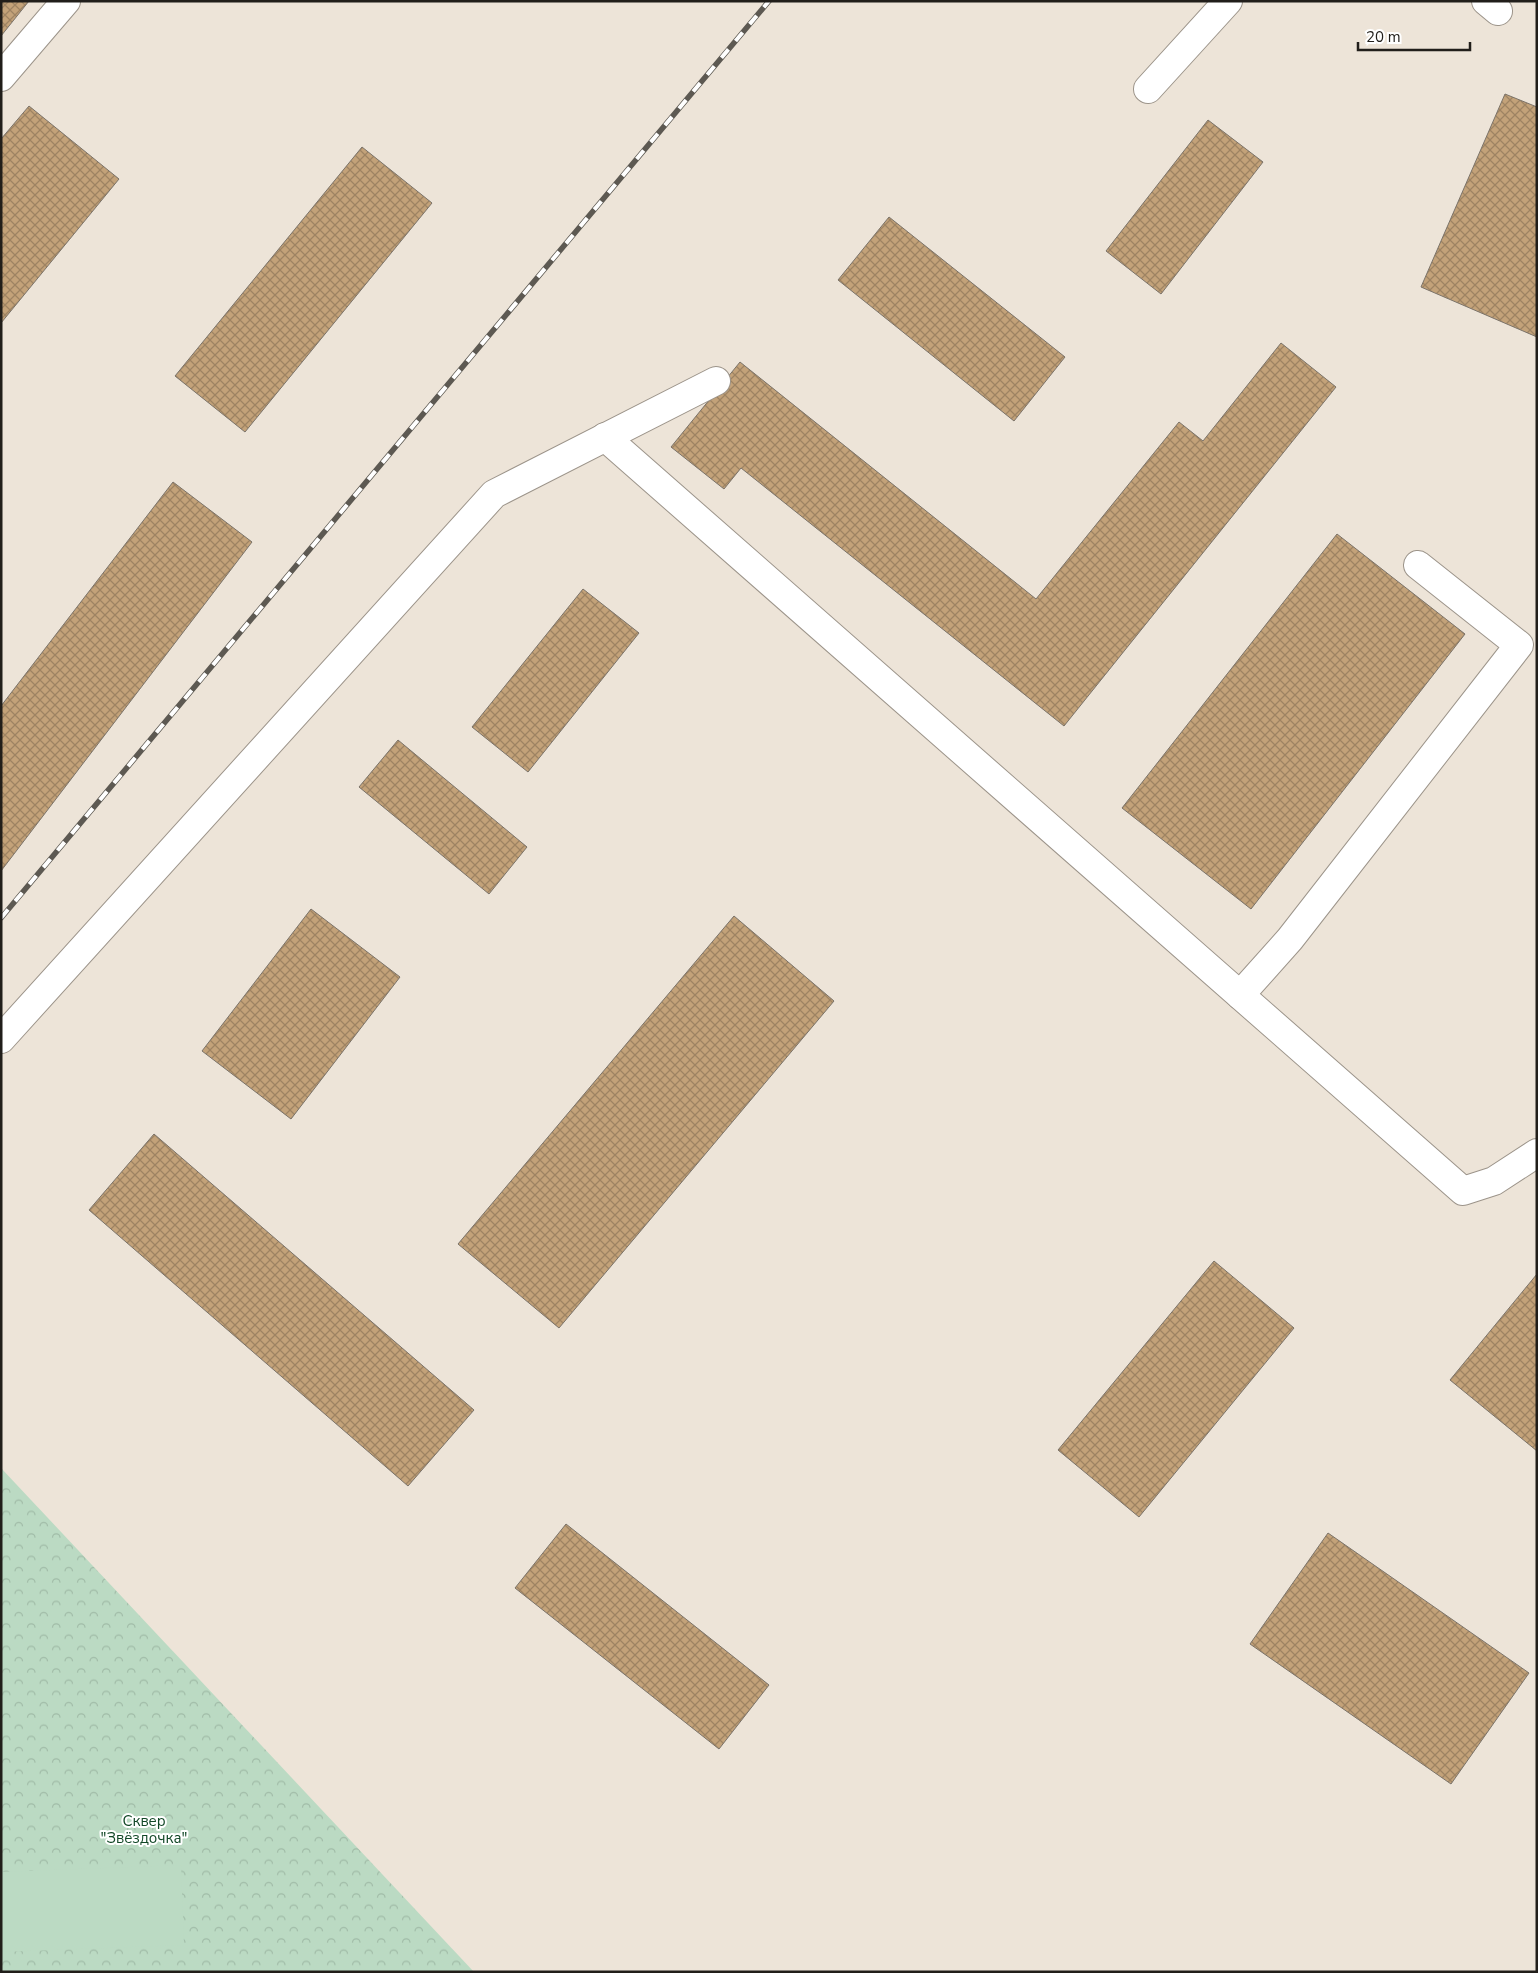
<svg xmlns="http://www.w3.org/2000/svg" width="1538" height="1973" viewBox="0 0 1538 1973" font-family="'Nunito Sans',sans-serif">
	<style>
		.park { fill: url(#park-crowns) }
		.garden { fill: #bbdac3 }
		.building { fill: url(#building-cross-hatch); stroke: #7b7369 }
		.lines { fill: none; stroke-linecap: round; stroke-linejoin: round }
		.minor-casing { stroke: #9c948a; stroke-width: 30 }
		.minor { stroke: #fff; stroke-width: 28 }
		.rail-casing { stroke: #5d5952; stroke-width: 5.5 }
		.rail { stroke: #fff; stroke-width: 4; stroke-dasharray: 11; stroke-linecap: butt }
		.labels { text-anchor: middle; stroke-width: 4; stroke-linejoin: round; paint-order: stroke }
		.park-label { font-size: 15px; fill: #114726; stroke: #fff }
	</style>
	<defs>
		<pattern id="park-crowns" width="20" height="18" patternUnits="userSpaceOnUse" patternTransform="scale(1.25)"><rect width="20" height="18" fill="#bbdac3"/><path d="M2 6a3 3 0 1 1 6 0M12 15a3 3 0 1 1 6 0" fill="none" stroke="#a0bba7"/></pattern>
		<pattern id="building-cross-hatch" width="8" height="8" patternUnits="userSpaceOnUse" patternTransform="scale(1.25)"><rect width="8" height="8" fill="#c3a279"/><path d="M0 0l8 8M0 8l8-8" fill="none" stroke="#9e8362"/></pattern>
	</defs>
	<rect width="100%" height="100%" fill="#ede4d8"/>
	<polygon class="park" points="1,1468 474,1972 1,1972"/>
	<polygon class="garden" points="181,1865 184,1945 1,1952 1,1872"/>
	<g class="building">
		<polygon points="1,1 29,1 1,36"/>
		<polygon points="1505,94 1537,107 1537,337 1421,287"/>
		<polygon points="29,106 119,179 1,323 1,139"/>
		<polygon points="1208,120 1263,162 1161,294 1106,251"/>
		<polygon points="362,147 432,203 245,432 175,376"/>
		<polygon points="889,217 1065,357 1014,421 838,280"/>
		<polygon points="1281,343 1336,387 1064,726 741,468 724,489 671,447 740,362 1036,599 1179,422 1203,441"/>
		<polygon points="173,482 252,542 1,871 1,706"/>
		<polygon points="1337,534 1465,634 1251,909 1122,808"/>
		<polygon points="583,589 639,633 528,772 472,727"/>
		<polygon points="398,740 527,847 489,894 359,787"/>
		<polygon points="311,909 400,977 291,1119 202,1051"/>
		<polygon points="734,916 834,1001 559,1328 458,1244"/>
		<polygon points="154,1134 474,1410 408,1486 89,1210"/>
		<polygon points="1214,1261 1294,1328 1139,1517 1058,1450"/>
		<polygon points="1537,1274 1537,1451 1450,1380"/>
		<polygon points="566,1524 769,1685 719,1749 515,1588"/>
		<polygon points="1328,1533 1529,1673 1451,1784 1250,1644"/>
	</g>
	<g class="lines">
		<g class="minor-casing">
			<g id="minor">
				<polyline points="1486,1 1498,11"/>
				<polyline points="1,77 66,1"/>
				<polyline points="1148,89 1228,1"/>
				<polyline points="605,437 1463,1191 1494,1181 1537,1153"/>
				<polyline points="1240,995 1290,939 1519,645 1418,565"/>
				<polyline points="1,1039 494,494 716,381"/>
			</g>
		</g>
		<use href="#minor" class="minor"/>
		<g class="rail-casing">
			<polyline id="rail" points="1,918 769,1"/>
		</g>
		<use href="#rail" class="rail"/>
	</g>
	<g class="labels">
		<g class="park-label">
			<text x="144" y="1826">Сквер<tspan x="144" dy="17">"Звёздочка"</tspan></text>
		</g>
	</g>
	<rect width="1538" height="1973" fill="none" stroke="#211e1a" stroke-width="5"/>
	<path d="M1358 42v8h112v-8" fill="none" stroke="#211e1a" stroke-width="2.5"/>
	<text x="1366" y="42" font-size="15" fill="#211e1a" stroke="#ffffff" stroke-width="4" paint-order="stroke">20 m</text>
</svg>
